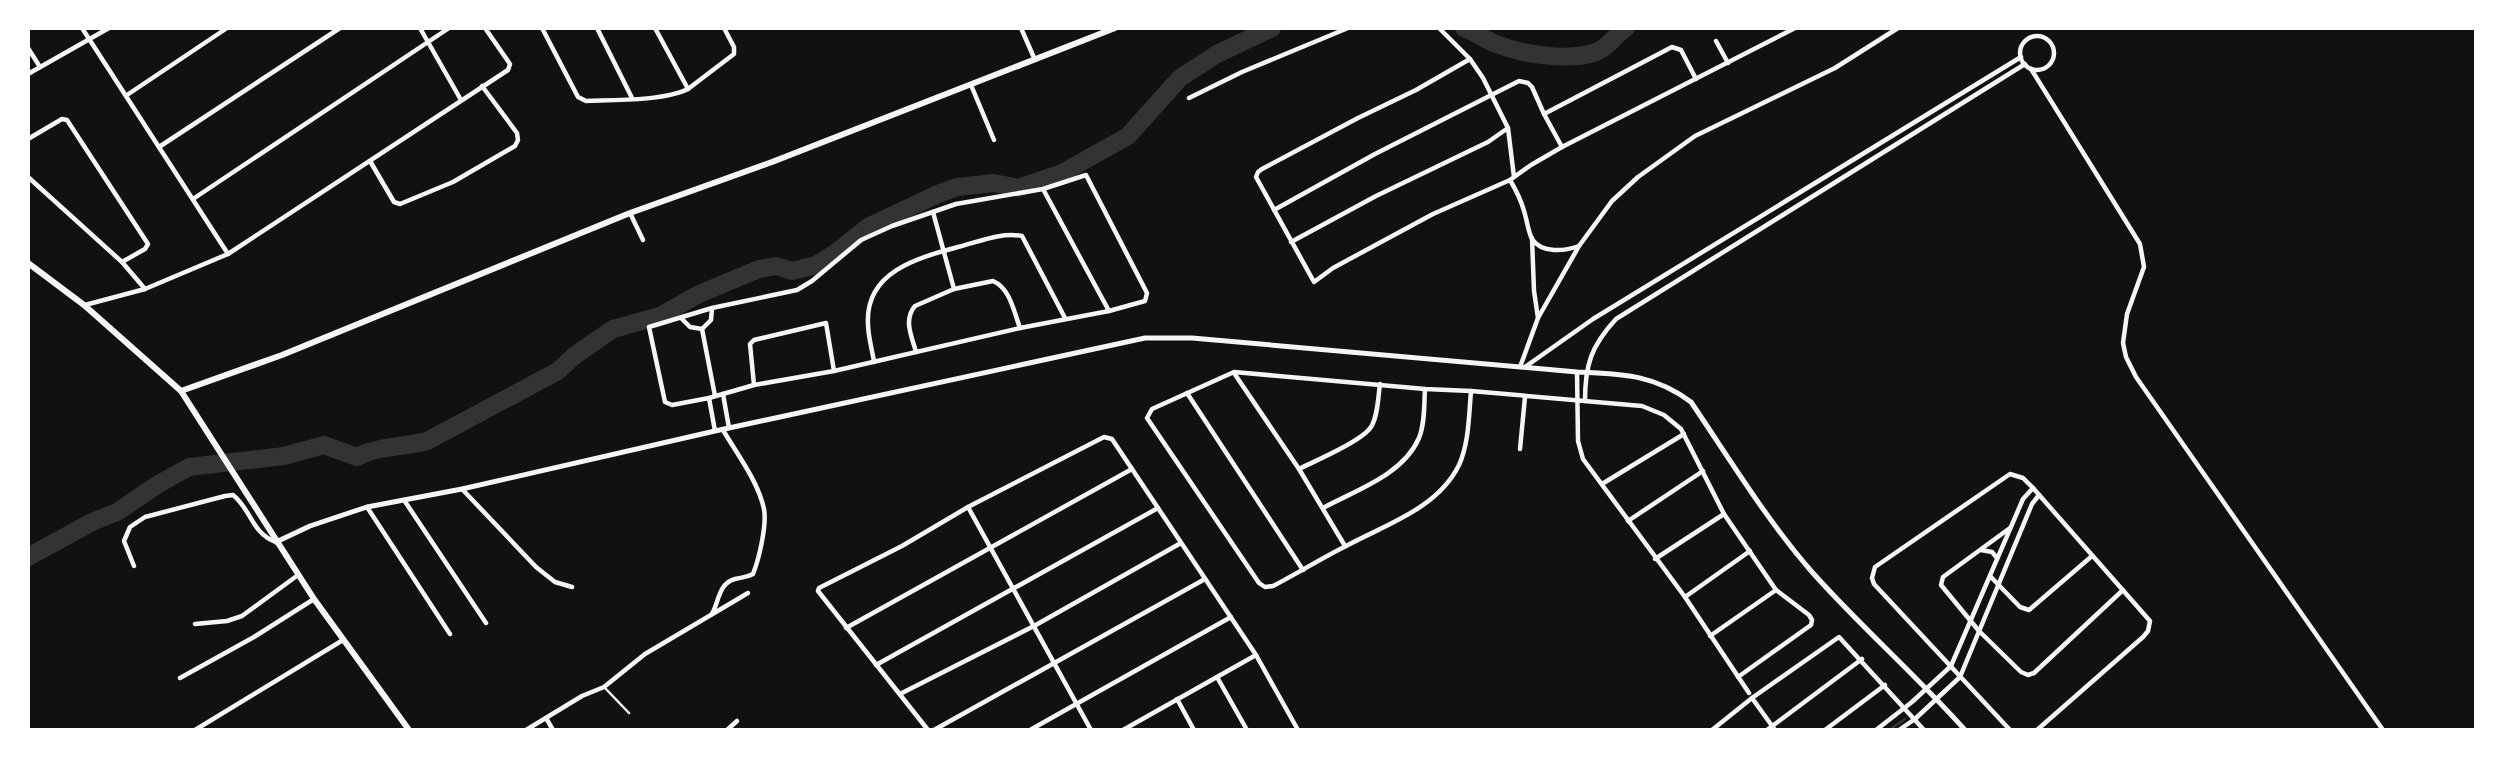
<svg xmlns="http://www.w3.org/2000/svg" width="2504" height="758" viewBox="0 0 2504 758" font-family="'Playfair Display',serif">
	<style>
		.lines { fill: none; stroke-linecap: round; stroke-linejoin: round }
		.stream { stroke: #333; stroke-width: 2.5 }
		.river { stroke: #333; stroke-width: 18 }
		.service { stroke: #f5f5f5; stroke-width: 2.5 }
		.minor { stroke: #f5f5f5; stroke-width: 4.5 }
		.tertiary { stroke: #f5f5f5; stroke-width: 5 }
		.secondary { stroke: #f5f5f5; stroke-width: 6 }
	</style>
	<rect width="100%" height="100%" fill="#111"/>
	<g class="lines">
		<polyline class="stream" points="1889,730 1905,719"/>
		<g class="river">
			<path d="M 1464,28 C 1475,32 1484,39 1494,43 C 1520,54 1569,62 1596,52 C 1609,47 1615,35 1626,28"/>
			<path d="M 28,557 L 92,522 L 117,512 L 157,485 L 189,467 L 284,456 L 324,445 L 357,457 C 378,446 404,447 427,441 L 558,371 L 574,356 L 613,329 L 660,316 L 699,294 L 759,269 L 776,266 L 792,271 L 816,265 L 834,254 L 868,227 L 938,194 L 957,187 L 994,183 L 1018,188 L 1062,173 L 1128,136 L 1180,78 L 1217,54 L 1272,28"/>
		</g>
		<polyline class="service" points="604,687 629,713"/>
		<g class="minor">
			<polyline points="82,28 228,254"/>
			<polyline points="420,28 461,100"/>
			<path d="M 542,28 L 578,97 L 586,101 C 613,100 664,101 688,89 L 734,54 L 734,47 L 724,28"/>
			<polyline points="597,28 632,98"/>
			<polyline points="655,28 688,89"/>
			<polyline points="1021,28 1035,60"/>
			<polyline points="1439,28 1470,59"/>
			<circle cx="2037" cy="53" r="17"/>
			<polyline points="1716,41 1728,63"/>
			<polyline points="28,48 40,67"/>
			<polyline points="2031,69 2140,244 2144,267 2127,314 2123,343 2126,357 2136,377 2383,730"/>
			<polyline points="28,74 109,28"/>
			<polyline points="971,85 994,140"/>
			<polyline points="127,95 227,28"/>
			<polyline points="1189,98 1242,72 1348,28"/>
			<polyline points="1544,114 1672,47 1681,50 1696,79"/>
			<polyline points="28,139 62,119 67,120 148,244 145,249 122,262"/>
			<polyline points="159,147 340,28"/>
			<polyline points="370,161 394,202 400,204 453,182 515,146 518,140 517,133 482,86"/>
			<polygon points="1086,175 1147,293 1145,301 1109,311 1020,328 834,371 754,385 709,398 672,405 665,402 649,327 712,308 797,290 812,281 861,240 892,226 956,204 1043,189"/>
			<polyline points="28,177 122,262 145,289"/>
			<polyline points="1514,177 1508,128 1483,78 1470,59 1416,90 1358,118 1262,169 1258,172 1256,177 1314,282 1333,268 1433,214 1510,180 1531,165 1562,147 1795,28"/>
			<path d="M 1510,180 C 1516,190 1521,200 1524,211 C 1527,220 1528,231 1532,239 C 1542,254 1565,251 1579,246 L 1538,318"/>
			<polyline points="1043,189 1109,311"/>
			<polyline points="193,199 449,28"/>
			<polyline points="1274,210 1375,154 1519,81 1528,83 1532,87 1544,114 1562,147"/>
			<polyline points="933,212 954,289"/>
			<polyline points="630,213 643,240"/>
			<polyline points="1291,242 1376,196 1488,142 1508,128"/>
			<polyline points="1579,246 1612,201 1638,177 1695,136 1835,68 1898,28"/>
			<polyline points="85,305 145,289 228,254 508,70 510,64 485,28"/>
			<polyline points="681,318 690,327 702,329 711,320 712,308"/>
			<polyline points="702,329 715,396"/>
			<path d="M 916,352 C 912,337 903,320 915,306 L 954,289 L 993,281 C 1010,288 1014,312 1020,328"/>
			<path d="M 874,362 C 872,349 868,336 868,324 C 865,272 917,258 958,247 C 978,242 1001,232 1022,236 L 1065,318"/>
			<polyline points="1520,367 1538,318 1534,291 1532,238"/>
			<polyline points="1525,367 1593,319 2021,57"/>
			<path d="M 1234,372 L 1425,389 L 1471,391 C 1469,414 1469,443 1459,465 C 1438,508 1387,524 1348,545 C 1322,558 1298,573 1273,586 L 1265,587 L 1259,583 L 1147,418 L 1152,409 Z"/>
			<polyline points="1577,372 1578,441 1583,459 1685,597 1749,693"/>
			<polyline points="1234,373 1299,469 1345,546"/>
			<polyline points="754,385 750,344 754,340 826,323 834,371"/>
			<polyline points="1471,391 1642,406 1664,415 1681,429 1724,514 1776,590 1809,615 1812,620 1811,625 1738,677"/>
			<polyline points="1187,393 1303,570"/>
			<polyline points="723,394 729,428"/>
			<polyline points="709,398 715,431"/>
			<path d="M 1585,401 C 1585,365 1591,346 1616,319 L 2025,64"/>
			<polyline points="1520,449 1525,397"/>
			<path d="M 1299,469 C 1315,461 1362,441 1371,427 C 1378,416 1378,397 1380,384"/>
			<polyline points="1602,484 1684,434"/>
			<polyline points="462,489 536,567 555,582 572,587"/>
			<polyline points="404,500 486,623"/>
			<polyline points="367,507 450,634"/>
			<polyline points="968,507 1091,730"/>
			<path d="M 1323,508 C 1356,490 1403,475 1419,438 C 1425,423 1424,405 1425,389"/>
			<polyline points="1628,521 1703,471"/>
			<polyline points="2010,528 1943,577 1941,585 1979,631 2021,672 2028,675 2034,673 2123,590"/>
			<polyline points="1981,550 1992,552 1997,558"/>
			<polyline points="1655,559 1724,514"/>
			<path d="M 134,566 L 124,541 L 130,527 L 145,517 L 225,496 L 233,495 C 251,509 252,534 276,542"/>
			<polyline points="1990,576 2020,607 2029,610 2092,556"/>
			<polyline points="1685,597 1750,551"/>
			<path d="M 712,614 C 719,601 719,583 735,579 C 742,577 746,578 753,574 C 759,559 767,525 764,509 C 758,481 737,454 723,430"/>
			<polyline points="195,624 227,621 242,616 298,575"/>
			<polyline points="846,628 1132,469"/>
			<polyline points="1710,636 1776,590"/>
			<polyline points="1256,655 1298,730"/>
			<polyline points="876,665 1158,508"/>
			<polyline points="1217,677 1247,730"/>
			<polyline points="180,678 254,637 314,599"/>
			<polyline points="900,694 1034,626 1181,543"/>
			<polyline points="1752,698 1775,730"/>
			<polyline points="1177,699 1194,730"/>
			<polyline points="546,718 553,730"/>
			<polyline points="195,730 343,640"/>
			<polyline points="526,730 582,696 604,687 645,654 748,593"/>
			<polyline points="727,730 737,721"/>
			<polyline points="928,730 818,591 819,588 902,546 968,507 1104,437 1112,439 1256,655 1123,730"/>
			<polyline points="934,730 1205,579"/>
			<polyline points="1030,730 1231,617"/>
			<polyline points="1712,730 1752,698 1839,637 1924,730"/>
			<polyline points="1767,730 1862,659"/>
			<polyline points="1825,730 1885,685"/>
			<polyline points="1876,730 1912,702 1951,666 2023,499 2033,488"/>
			<polyline points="1899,730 1915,719 1960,677 2032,504 2039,495"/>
			<polyline points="2010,730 1874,584 1872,578 1875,567 2010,474 2023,478 2033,488 2150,621 2148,631 2143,637 2037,730"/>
		</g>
		<path class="tertiary" d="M 276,542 L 310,526 L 367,507 L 462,489 L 715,431 L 1145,338 L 1192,338 L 1577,372 C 1621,374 1654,374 1691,402 C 1729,458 1768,522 1812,572 C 1861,627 1916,675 1965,730"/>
		<g class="secondary">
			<polyline points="28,263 84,305 181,391 314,599 409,730"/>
			<polyline points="181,391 282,355 630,213 772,162 1115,28"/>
		</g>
	</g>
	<rect width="2504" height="758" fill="none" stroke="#ffffff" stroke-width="60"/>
</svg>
